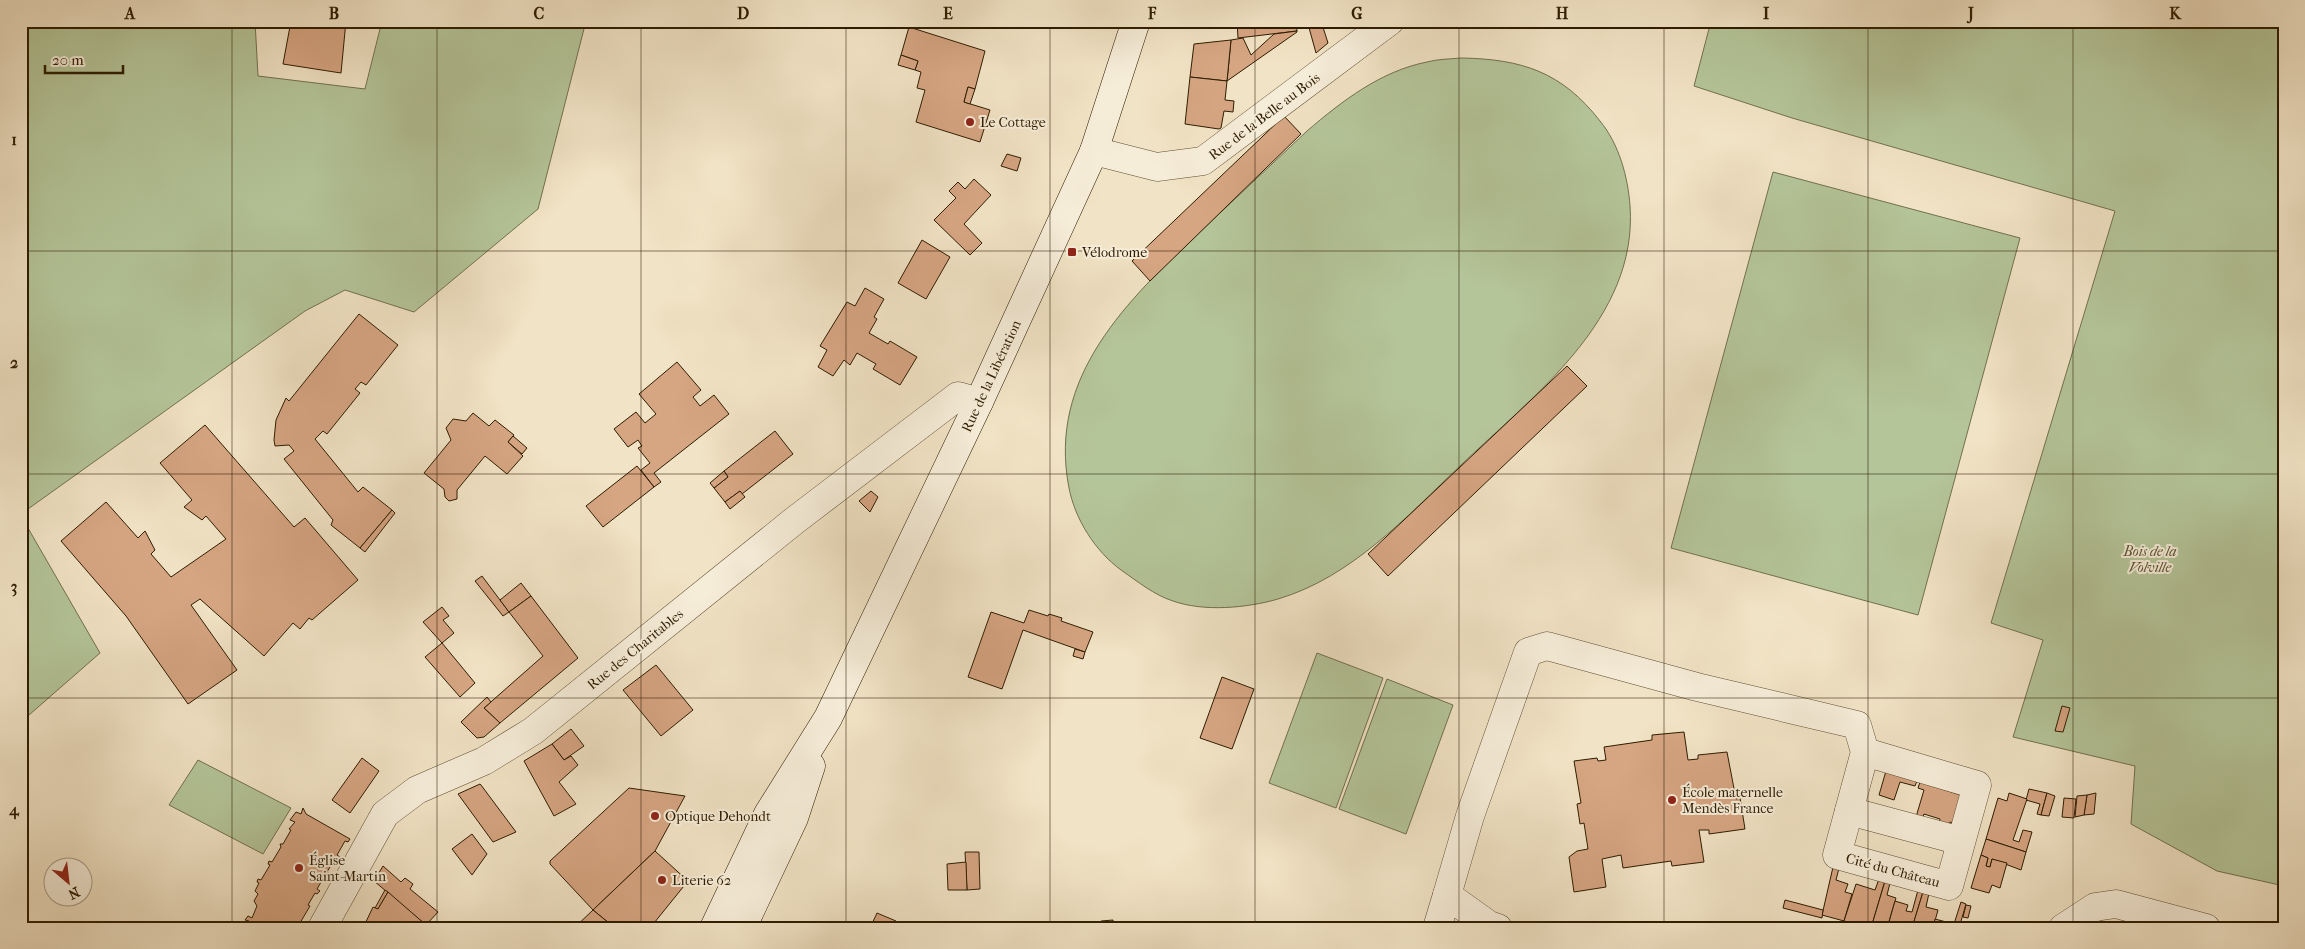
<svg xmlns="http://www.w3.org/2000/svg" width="2305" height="949" viewBox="0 0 2305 949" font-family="'IM FELL French Canon',serif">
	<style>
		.green { fill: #b4c599; stroke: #71704d }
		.building { fill: #d6a582; stroke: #2e1c01 }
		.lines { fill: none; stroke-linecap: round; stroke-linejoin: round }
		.minor-casing { stroke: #5f4e32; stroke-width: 29 }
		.secondary-casing { stroke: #2e1c01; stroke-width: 29 }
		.minor { stroke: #f6edd9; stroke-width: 28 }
		.secondary { stroke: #f6edd9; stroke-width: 28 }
		.grid { fill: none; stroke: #2e1c01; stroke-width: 1; stroke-opacity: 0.55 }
		.poi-dot { fill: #8f2418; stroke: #f6edd9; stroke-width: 2 }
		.labels { text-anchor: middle; stroke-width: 4; stroke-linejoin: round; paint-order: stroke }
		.street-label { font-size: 14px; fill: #2e1c01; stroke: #f6edd9 }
		.poi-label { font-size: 14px; fill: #2e1c01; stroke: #f6edd9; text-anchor: start }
		.park-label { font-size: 14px; font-style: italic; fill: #564f2f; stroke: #f6edd9 }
		.neatline { fill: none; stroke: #2e1c01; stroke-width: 2 }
		.grid-label { font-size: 16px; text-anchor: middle; font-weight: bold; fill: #2e1c01 }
	</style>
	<rect width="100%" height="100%" fill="#f1e3c5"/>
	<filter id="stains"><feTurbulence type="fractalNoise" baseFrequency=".004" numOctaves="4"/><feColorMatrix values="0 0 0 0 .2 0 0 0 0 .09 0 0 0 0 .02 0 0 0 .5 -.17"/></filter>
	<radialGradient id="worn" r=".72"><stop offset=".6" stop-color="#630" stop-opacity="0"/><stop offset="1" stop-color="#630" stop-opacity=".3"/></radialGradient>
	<g class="green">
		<polygon points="21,21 255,21 258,76 365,89 382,21 586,21 538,209 414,312 345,290 305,311 21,514"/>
		<polygon points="1711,21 2284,21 2284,886 2217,871 2131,824 2135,766 2013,737 2043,640 1991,623 2115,211 1792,118 1694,86"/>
		<path d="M 1461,58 C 1522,59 1562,72 1600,121 C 1619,144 1628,177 1630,206 C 1638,319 1533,396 1461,465 C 1406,517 1352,577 1278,599 C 1247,608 1204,612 1173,601 C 1154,595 1137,581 1121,570 C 1095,551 1075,519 1069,488 C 1047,376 1128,300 1202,230 C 1237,197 1272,164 1307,131 C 1342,101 1381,71 1427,62 C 1438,59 1450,59 1461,58 Z"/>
		<polygon points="1773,172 2020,238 1918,615 1671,548"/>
		<polygon points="21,516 100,653 21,722"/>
		<polygon points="1317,653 1383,678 1336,808 1269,783"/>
		<polygon points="1387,679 1453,705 1406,834 1339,809"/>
		<polygon points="198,760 291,808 263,854 169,805"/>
	</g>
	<g class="building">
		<polygon points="291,21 346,21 341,73 283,64"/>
		<polygon points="1237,21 1296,21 1297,31 1238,38"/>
		<polygon points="1312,21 1321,21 1328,43 1316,53 1308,24"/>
		<polygon points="909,27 985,51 975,89 968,87 964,102 990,110 980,142 916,122 925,90 917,88 921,72 915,70 918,61 901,55"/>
		<polygon points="1297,31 1297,32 1227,81 1231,40 1243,38 1251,55 1274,34"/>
		<polygon points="1231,40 1227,81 1190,77 1194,44"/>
		<polygon points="901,55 918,61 915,70 898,65"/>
		<polygon points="1190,77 1227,81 1225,100 1234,101 1233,112 1224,111 1221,128 1219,129 1185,124"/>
		<polygon points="968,87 975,89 970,104 964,102"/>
		<polygon points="1284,116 1301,134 1150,281 1132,261"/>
		<polygon points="1007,154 1021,158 1017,171 1001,166"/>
		<polygon points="974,179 991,195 964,224 982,243 970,255 934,220 956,198 949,191 958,182 965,189"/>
		<polygon points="922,240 950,257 926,299 898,283"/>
		<polygon points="865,288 884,299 874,317 877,319 869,333 888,344 890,341 917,357 900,385 873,369 876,364 857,353 850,365 844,360 833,376 818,367 827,350 820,346 847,302 855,306"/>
		<polygon points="359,314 398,345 366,385 361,382 355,389 360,393 327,434 323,431 315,439 358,492 363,487 392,510 360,548 331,525 333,520 284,459 294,451 289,445 275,446 274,440 276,420 286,398 289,401"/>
		<polygon points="677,362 701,390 693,397 700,406 714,395 729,414 654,473 661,482 654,487 641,470 650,463 638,448 642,446 638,440 628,447 614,429 636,412 645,423 656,414 639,394"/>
		<polygon points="1567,366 1587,386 1388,576 1368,554"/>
		<polygon points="473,413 489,426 495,420 514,435 508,442 523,456 507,474 485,456 457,490 457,499 449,501 445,497 444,489 424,473 451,440 446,428 453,419 466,421"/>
		<polygon points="205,425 294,527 305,518 358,580 312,620 309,618 300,629 293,623 264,656 200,599 191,605 237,670 188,704 126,616 61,541 106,502 138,538 145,531 155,550 151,554 171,577 226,539 206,516 202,520 184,507 192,500 160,463"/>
		<polygon points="775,431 793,454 742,494 740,491 725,502 714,488 728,477 724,471"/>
		<polygon points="513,436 527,448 522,454 508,442"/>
		<polygon points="637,466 654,487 603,527 586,506"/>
		<polygon points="724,471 728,477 714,488 710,483"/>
		<polygon points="740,491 745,497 730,509 725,502"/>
		<polygon points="871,491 878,497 870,512 859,501"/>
		<polygon points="392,510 395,513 365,552 360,548"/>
		<polygon points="482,576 509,612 503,616 475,581"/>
		<polygon points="521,583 531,596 509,612 500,600"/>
		<polygon points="531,596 578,658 500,723 484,708 543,656 509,612"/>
		<polygon points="442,607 449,616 443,620 454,633 442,643 423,622"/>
		<polygon points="1029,610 1048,616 1049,614 1062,618 1061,621 1093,632 1085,652 1023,630 1002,689 968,677 991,612 1024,623"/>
		<polygon points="442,643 475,683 460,697 425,657"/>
		<polygon points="1075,649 1085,652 1083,659 1073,656"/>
		<polygon points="656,665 693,710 661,736 623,690"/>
		<polygon points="1222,677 1254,689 1232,749 1200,738"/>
		<polygon points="487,697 491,702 484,708 500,723 484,737 477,738 461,722"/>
		<polygon points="2062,706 2070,708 2063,732 2055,731"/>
		<polygon points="571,729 584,746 564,760 552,744"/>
		<polygon points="1684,732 1688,760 1698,759 1698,755 1727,752 1736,799 1740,798 1745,829 1709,834 1709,830 1699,830 1704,862 1672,866 1671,861 1623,868 1621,855 1602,859 1606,887 1574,892 1569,857 1577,851 1588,849 1584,823 1580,824 1577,804 1581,803 1574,761 1597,758 1598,761 1606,760 1604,747 1652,740 1652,735"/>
		<polygon points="552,744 564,760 571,756 578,765 559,782 576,804 554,816 524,761"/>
		<polygon points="362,758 379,771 350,813 332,800"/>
		<polygon points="1886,771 1917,781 1915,786 1900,782 1894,800 1879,795"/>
		<polygon points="1920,782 1967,797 1958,824 1950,822 1948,827 1939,824 1940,819 1924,814 1922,819 1916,817 1924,790 1918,788"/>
		<polygon points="480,784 481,785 516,832 493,842 458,794"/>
		<polygon points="629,788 685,796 655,851 593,910 550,864 550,861"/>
		<polygon points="2029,789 2047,793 2041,815 2037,814 2040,804 2026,800"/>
		<polygon points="2009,793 2027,799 2013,840 2019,842 2023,830 2032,832 2026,852 1986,839 1998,798 2007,801"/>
		<polygon points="2047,793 2055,796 2049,816 2041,815"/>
		<polygon points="2096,793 2094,814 2084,815 2087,795"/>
		<polygon points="2087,795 2084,815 2075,817 2077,796"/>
		<polygon points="2064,798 2076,799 2074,818 2062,817"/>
		<polygon points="303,808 306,814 350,839 348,842 345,841 337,855 340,857 337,861 334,860 327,872 330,873 327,879 324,877 317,889 320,891 317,894 315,893 308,905 310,906 297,928 245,928 249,921 245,920 248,916 252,918 257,906 254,901 258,894 255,891 259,883 257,882 258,879 261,880 270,865 268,864 269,861 272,862 281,847 280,844 283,844 291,830 289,829 295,822 290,820 296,812 301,814"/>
		<polygon points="472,834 487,854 472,875 452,849"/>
		<polygon points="1986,839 2026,852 2021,870 1992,859 1990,867 1986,866 1988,858 1981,855"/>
		<polygon points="655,851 688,881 650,928 615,928 593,910"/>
		<polygon points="965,852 979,852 980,889 967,890"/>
		<polygon points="1981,855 1988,858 1986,866 1990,867 1992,859 2007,863 2000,888 1992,885 1989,893 1971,888"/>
		<polygon points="966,862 967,890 948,890 947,864"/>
		<polygon points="383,866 401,882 405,878 413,884 410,889 438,912 426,925 374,881"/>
		<polygon points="1833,867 1839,868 1836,880 1848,884 1845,892 1852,894 1844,921 1822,915"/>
		<polygon points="1879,879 1885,881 1871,928 1844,921 1856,884 1875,890"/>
		<polygon points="1885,881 1890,883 1887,895 1896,898 1887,928 1871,928"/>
		<polygon points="385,890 388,892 378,909 375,908"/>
		<polygon points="1918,890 1923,892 1912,928 1894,928 1895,924 1889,922 1895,901 1908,905 1906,911 1912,912"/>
		<polygon points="388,892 426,925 422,928 363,928 373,907 378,909"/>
		<polygon points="1923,892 1929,893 1926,907 1938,910 1933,928 1912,928"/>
		<polygon points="1785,900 1823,910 1822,918 1783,908"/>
		<polygon points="1961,902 1966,904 1959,928 1933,928 1935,919 1954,924"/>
		<polygon points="1966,905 1971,906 1968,918 1963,917"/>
		<polygon points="593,910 615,928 574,928"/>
		<polygon points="877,913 896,921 893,928 870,928"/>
		<polygon points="1113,920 1114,928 1102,928 1101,921"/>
	</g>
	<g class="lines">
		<g class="minor-casing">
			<g id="minor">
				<polyline points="1094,151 1157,167 1203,161 1390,21"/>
				<polyline points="1849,811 1961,841"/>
				<polyline points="1447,895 1470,816 1528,652 1547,646 1697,687 1857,725 1865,752 1837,855 1949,886 1977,785 1865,752"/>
				<polyline points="322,928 385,814 417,790 484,761 533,731 794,521 958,396 979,402"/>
				<polyline points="1437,928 1447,895 1489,925 1498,928"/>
				<polyline points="2063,928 2095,907 2116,904 2206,928"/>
			</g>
		</g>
		<g class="secondary-casing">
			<g id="secondary">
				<polyline points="714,928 768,814 828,718 979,402 1094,151 1136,21"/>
				<polyline points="742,928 794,818 811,766"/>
			</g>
		</g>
		<use href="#minor" class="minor"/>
		<use href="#secondary" class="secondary"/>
	</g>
	<path class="grid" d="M 232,21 L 232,928M 437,21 L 437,928M 641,21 L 641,928M 846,21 L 846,928M 1050,21 L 1050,928M 1255,21 L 1255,928M 1459,21 L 1459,928M 1664,21 L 1664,928M 1868,21 L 1868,928M 2073,21 L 2073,928M 21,251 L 2284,251M 21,474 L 2284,474M 21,698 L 2284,698"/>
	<g class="poi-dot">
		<circle cx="970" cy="122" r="5"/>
		<rect x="1067" y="247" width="10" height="10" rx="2.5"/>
		<circle cx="1672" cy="800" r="5"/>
		<circle cx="655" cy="816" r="5"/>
		<circle cx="299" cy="868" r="5"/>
		<circle cx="662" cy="880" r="5"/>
	</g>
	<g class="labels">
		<g class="street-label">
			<text transform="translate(1264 116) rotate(-37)" y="5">Rue de la Belle au Bois</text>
			<text transform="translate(991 376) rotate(-65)" y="5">Rue de la Libération</text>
			<text transform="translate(635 649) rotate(-39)" y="5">Rue des Charitables</text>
			<text transform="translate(1893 870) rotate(15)" y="5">Cité du Château</text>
		</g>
		<g class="poi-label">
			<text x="980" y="127">Le Cottage</text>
			<text x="1082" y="257">Vélodrome</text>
			<text x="1682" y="797">École maternelle<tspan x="1682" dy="16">Mendès France</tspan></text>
			<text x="665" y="821">Optique Dehondt</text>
			<text x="309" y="865">Église<tspan x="309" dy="16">Saint-Martin</tspan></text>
			<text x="672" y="885">Literie 62</text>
		</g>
		<g class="park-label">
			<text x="2150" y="556">Bois de la<tspan x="2150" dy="16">Volville</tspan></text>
		</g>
	</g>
	<rect width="2305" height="949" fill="none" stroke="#f1e3c5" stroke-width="55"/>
	<g transform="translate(68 882) rotate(152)"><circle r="24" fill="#f6edd9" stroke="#a69983"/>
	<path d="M0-4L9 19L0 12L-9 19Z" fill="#8f2418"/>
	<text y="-8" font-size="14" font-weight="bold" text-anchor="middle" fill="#2e1c01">N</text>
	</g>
	<path d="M45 65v8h78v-8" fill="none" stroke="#2e1c01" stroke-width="2.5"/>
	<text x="52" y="65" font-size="15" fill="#2e1c01" stroke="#f6edd9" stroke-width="4" paint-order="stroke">20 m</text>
	<rect x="28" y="28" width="2250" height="894" class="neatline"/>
	<g class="grid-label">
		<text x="130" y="19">A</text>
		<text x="334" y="19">B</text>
		<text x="539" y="19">C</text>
		<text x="743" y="19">D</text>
		<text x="948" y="19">E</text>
		<text x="1152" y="19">F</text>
		<text x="1357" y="19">G</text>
		<text x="1562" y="19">H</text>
		<text x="1766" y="19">I</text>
		<text x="1971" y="19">J</text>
		<text x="2175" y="19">K</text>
		<text x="14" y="145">1</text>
		<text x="14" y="368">2</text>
		<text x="14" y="592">3</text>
		<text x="14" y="815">4</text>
	</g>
	<rect width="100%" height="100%" filter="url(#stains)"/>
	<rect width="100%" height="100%" fill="url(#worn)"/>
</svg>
